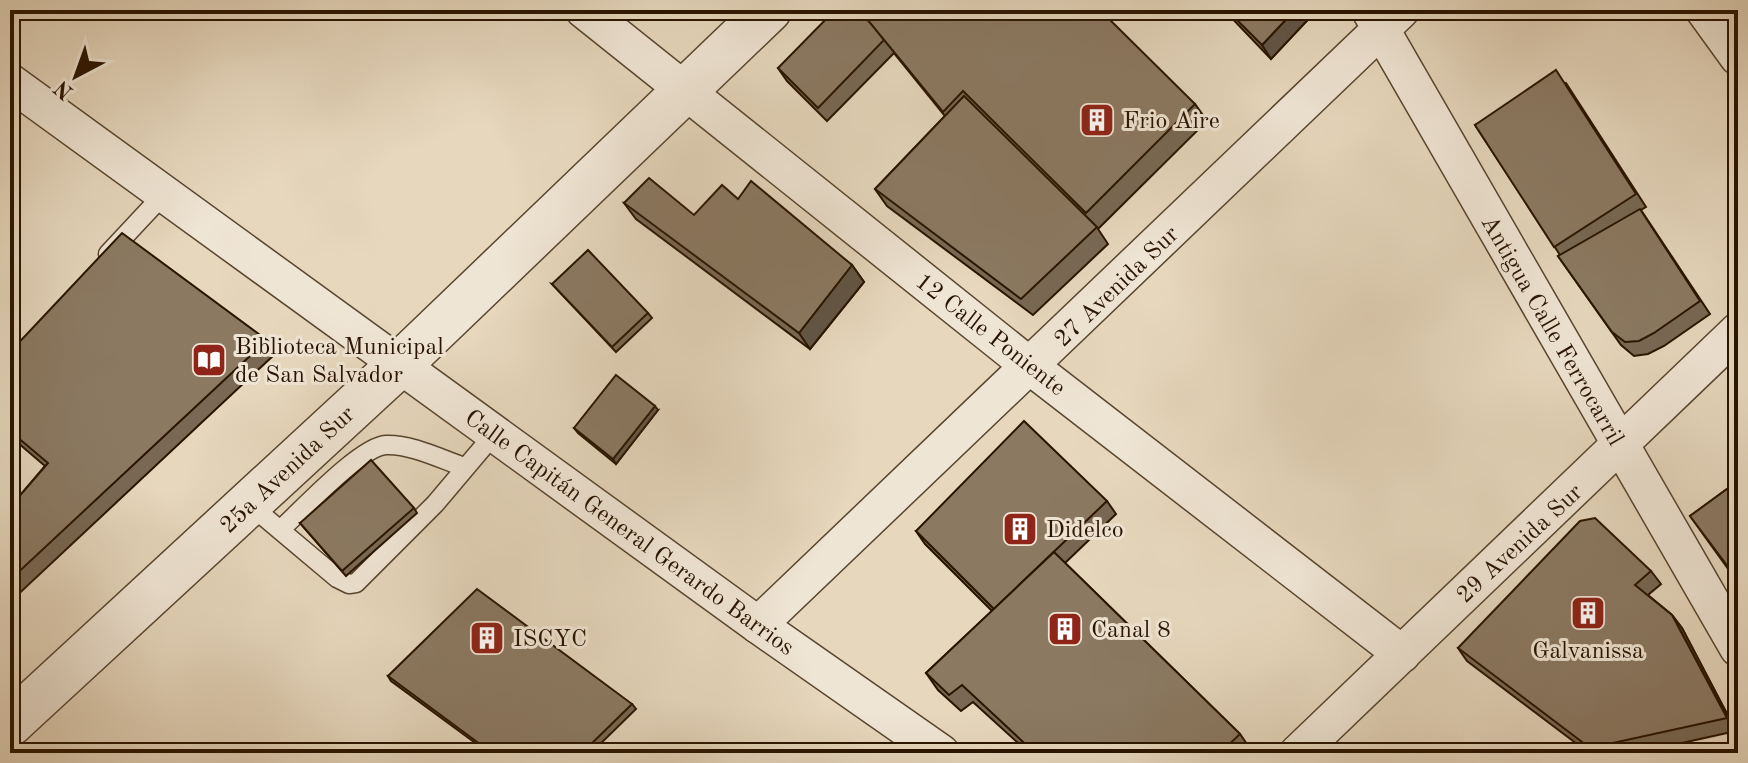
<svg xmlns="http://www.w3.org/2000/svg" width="1748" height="763" viewBox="0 0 1748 763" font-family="'Old Standard TT',serif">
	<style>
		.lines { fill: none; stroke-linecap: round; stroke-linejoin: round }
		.service-casing { stroke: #58452f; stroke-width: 21 }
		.minor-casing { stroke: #58452f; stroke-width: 39 }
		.tertiary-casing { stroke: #58452f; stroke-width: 47 }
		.service { stroke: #efe5d4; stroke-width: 18 }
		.minor { stroke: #efe5d4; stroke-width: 36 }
		.tertiary { stroke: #efe5d4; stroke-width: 44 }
		.wall { fill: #786854; stroke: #291400; stroke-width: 2 }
		.shaded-wall { fill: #615545; stroke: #291400; stroke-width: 2 }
		.building { fill: #8b7962; stroke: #291400; stroke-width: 2 }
		.labels { text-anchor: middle; stroke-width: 6; stroke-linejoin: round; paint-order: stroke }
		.poi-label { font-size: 24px; fill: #291400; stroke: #efe5d4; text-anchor: start }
		.street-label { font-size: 24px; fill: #291400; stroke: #efe5d4 }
	</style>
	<rect width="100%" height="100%" fill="#e6d7bd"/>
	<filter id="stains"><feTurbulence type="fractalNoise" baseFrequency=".0025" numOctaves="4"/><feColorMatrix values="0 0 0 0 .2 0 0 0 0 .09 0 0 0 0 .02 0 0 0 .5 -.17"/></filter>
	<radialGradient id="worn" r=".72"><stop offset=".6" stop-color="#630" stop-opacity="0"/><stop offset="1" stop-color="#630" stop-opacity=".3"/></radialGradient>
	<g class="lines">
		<g class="service-casing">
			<g id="service">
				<polyline points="108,254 164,194"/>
				<polyline points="249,504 337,578 349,584 356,583 435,504 495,433"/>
				<path d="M 280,530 C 301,511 361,446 386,445 C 411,444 441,459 464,467"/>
			</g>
		</g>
		<g class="minor-casing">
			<g id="minor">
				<polyline points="584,10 1031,367 1402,654"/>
				<polyline points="1704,10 1738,57"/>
				<polyline points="1371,12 1738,648"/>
				<polyline points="10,82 758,625 941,753"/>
				<polyline points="758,625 1401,10"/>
				<polyline points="1298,753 1738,331"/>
			</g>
		</g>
		<g class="tertiary-casing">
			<polyline id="tertiary" points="10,724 398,366 769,10"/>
		</g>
		<use href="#service" class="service"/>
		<use href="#minor" class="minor"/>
		<use href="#tertiary" class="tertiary"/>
	</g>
	<g class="wall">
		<polygon points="642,10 661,10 651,19"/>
		<polygon points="1224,10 1317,10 1271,59"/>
		<polygon points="868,21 1195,104 1207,121 1098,229 1108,244 1033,315 887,206 875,189 945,116 894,53 827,121 787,81 778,68"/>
		<polygon points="1566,83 1646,207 1641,210 1710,314 1664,346 1648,354 1634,356 1621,345 1558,256 1560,255 1475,125"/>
		<polygon points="738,199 852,265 864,282 810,349 636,219 624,203 694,215"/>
		<polygon points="552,284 648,313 652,318 616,352"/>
		<polygon points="267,340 276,353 10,602 10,507 45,466 10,436 10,352"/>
		<polygon points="658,410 616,464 578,433 574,428"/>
		<polygon points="1738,481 1738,584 1736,580 1690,516"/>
		<polygon points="1107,501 1116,514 1065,563 1240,734 1251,750 1249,753 1029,753 973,702 961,711 938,690 926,673 992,611 925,544 916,531"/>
		<polygon points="414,508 417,513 346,576 300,523"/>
		<polygon points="1651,571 1661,584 1648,595 1672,615 1682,628 1736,731 1637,753 1589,753 1467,661 1458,648"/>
		<polygon points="388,676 632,704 636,709 591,753 489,753 391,681"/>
	</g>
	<g class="shaded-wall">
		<polygon points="1295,10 1317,10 1271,59 1262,45"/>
		<polygon points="852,265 864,282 810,349 799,333"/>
		<polygon points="655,406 658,410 616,464 613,459"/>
		<polygon points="1672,615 1682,628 1736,731 1727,718"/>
	</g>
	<g class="building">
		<polygon points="835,10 857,10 873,25 884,40 818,108 778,68"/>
		<polygon points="865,10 1100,10 1195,104 1086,213 963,91 943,112 862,13"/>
		<polygon points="1227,10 1295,10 1262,45"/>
		<polygon points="1556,70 1636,194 1554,247 1475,125"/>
		<polygon points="964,96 1097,227 1021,299 875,189"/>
		<polygon points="649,178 694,215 722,185 738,199 751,181 852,265 799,333 624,203"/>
		<polygon points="1640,209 1700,301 1654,333 1639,341 1625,342 1612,332 1558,256"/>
		<polygon points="122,233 267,340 10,580 10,507 48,463 10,431 10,352"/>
		<polygon points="588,250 648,313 612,347 552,284"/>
		<polygon points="616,375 655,406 613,459 574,428"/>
		<polygon points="1024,421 1107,501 994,609 916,531"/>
		<polygon points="371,460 414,508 342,571 300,523"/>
		<polygon points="1738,481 1738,567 1732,572 1690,516"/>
		<polygon points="1595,518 1651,571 1635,585 1672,615 1727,718 1590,748 1458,648 1580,521"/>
		<polygon points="1054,552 1240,734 1220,753 1035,753 962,685 949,695 926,673"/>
		<polygon points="477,589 632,704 582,753 492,753 388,676"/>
	</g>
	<defs>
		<g id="building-square" transform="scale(1.8)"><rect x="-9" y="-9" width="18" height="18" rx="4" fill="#8f2418" stroke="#efe5d4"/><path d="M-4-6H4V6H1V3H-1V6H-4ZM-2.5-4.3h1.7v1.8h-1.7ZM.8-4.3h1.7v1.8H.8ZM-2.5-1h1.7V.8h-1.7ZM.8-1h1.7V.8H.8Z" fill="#fff"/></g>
		<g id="library-square" transform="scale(1.8)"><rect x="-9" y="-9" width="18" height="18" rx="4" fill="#8f2418" stroke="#efe5d4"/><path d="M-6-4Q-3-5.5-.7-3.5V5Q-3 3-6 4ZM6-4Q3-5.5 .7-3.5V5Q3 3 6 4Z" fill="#fff"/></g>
	</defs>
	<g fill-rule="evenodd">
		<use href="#building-square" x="1097" y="120"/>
		<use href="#library-square" x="209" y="360"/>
		<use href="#building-square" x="1020" y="529"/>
		<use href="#building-square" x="1588" y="613"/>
		<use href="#building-square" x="1065" y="629"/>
		<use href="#building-square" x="487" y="638"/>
	</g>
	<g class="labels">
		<g class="poi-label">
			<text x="1123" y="128">Frio Aire</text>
			<text x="235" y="354">Biblioteca Municipal<tspan x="235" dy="28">de San Salvador</tspan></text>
			<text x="1046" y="537">Didelco</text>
			<text x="1091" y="637">Canal 8</text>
			<text x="513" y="646">ISCYC</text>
			<text x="1588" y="658" text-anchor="middle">Galvanissa</text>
		</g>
		<g class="street-label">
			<text transform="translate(1116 286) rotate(-44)" y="8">27 Avenida Sur</text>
			<text transform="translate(1553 330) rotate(60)" y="8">Antigua Calle Ferrocarril</text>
			<text transform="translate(991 334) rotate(38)" y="8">12 Calle Poniente</text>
			<text transform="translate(287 469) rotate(-43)" y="8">25a Avenida Sur</text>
			<text transform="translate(630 532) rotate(36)" y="8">Calle Capitán General Gerardo Barrios</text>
			<text transform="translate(1519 543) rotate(-43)" y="8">29 Avenida Sur</text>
		</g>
	</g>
	<rect width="1748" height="763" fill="none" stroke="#e6d7bd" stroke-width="40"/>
	<rect x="12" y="12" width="1724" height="739" fill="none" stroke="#291400" stroke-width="4"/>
	<rect x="20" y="20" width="1708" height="723" fill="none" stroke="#291400" stroke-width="2"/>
	<g transform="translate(76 76) rotate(221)" stroke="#efe5d4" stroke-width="6" paint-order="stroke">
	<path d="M0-6L14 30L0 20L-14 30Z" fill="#291400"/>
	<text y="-12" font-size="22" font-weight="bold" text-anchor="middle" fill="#291400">N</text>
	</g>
	<rect width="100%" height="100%" filter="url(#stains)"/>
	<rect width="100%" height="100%" fill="url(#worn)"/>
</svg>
